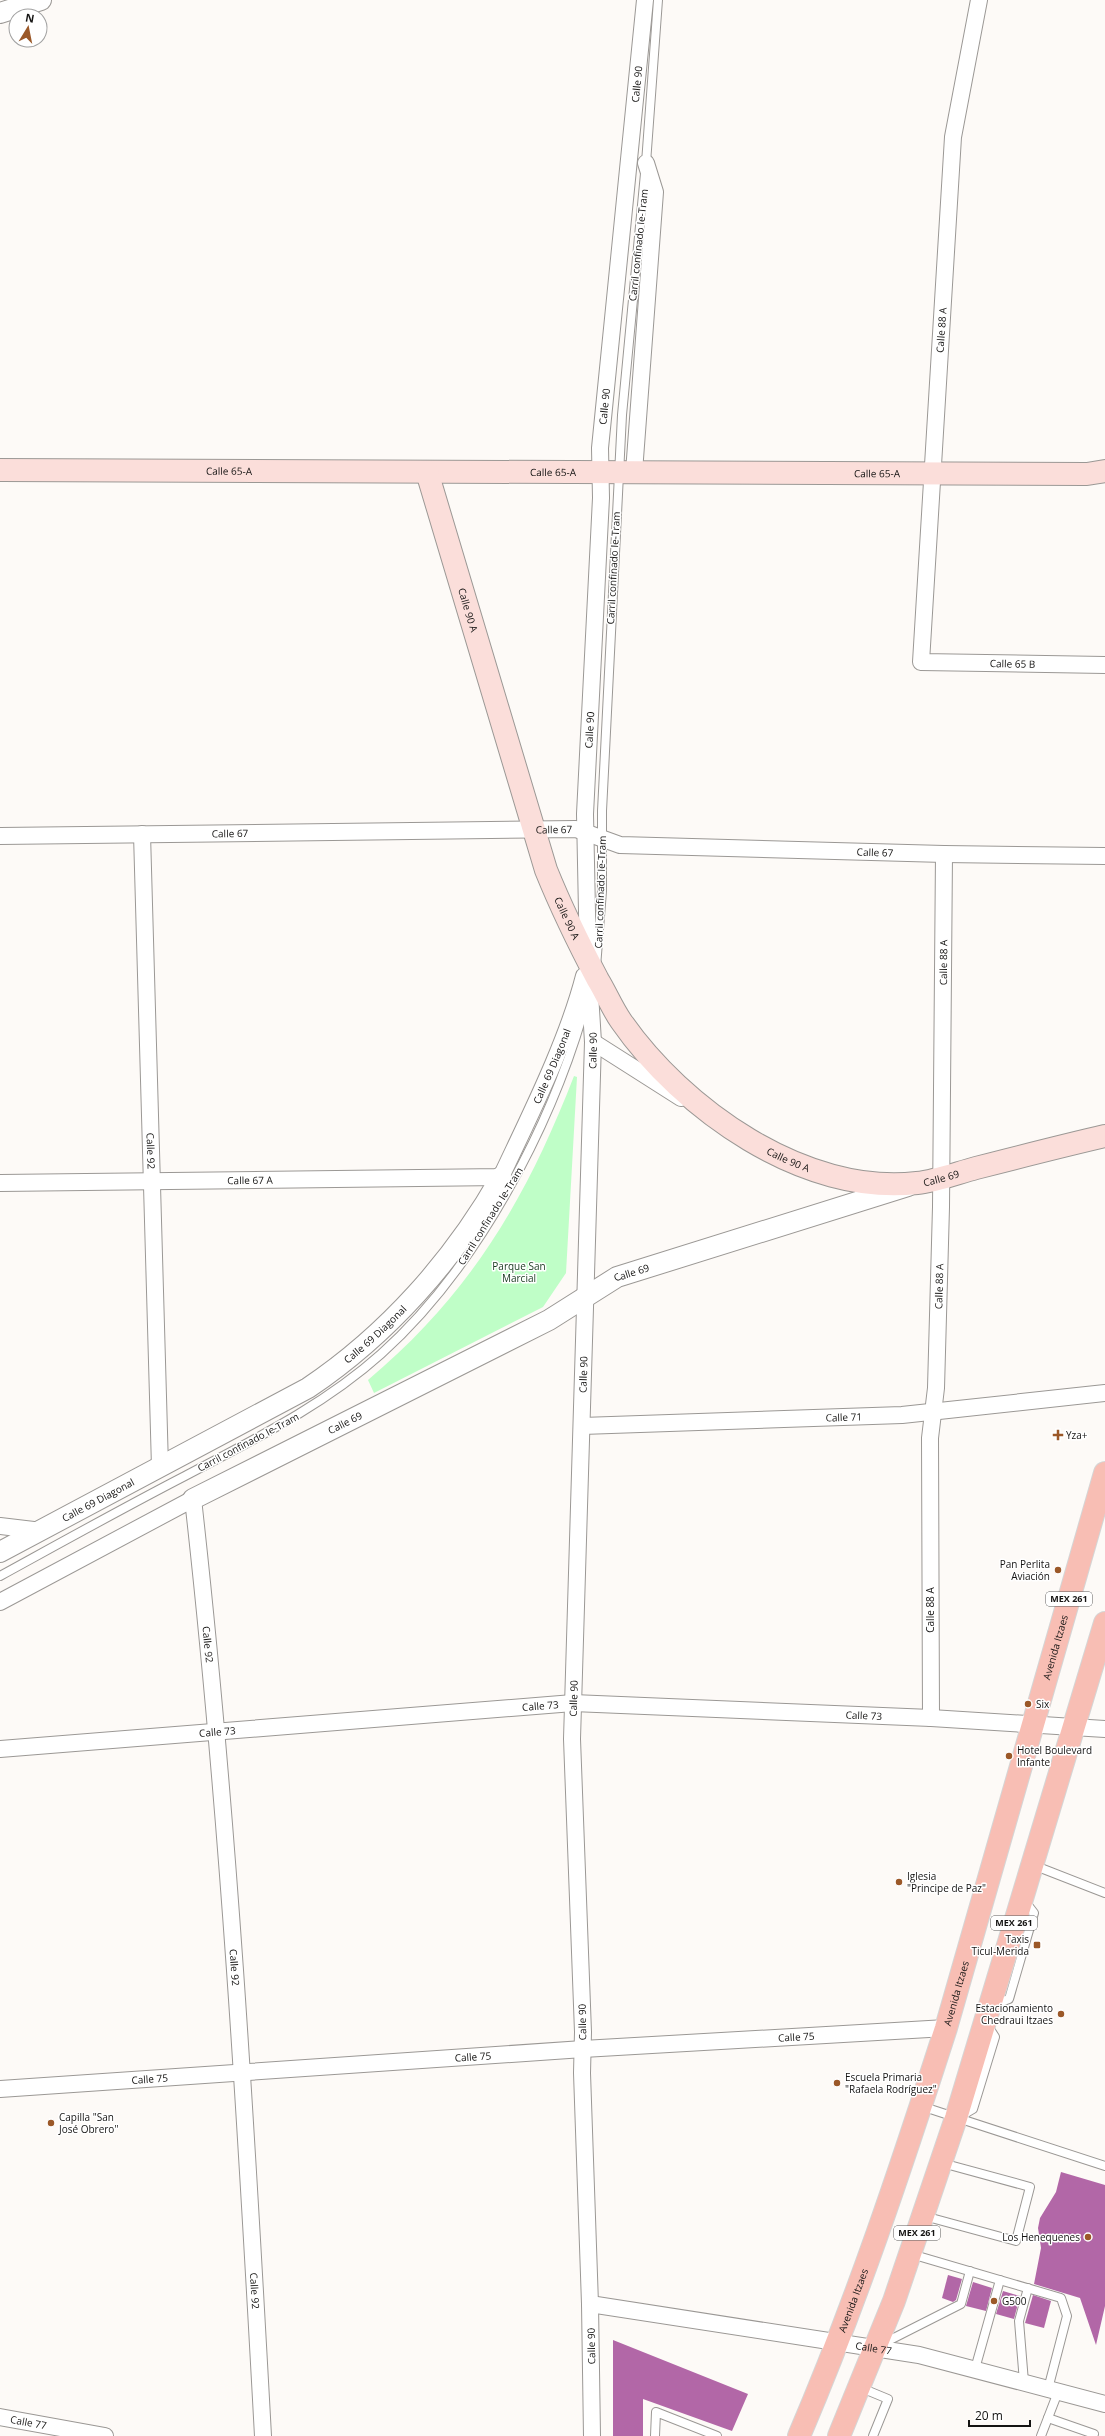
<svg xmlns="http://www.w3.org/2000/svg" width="1105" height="2436" viewBox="0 0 1105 2436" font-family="'Open Sans',sans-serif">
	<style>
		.green { fill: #bffec7 }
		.building { fill: #b267a7 }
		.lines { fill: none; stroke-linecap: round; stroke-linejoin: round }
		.service-casing { stroke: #9b9895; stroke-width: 10 }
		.minor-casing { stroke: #9b9895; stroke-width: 18 }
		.tertiary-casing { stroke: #9b9895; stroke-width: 22 }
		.secondary-casing { stroke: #9b9895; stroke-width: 24 }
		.primary-casing { stroke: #d5d5d5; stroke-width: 24 }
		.service { stroke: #fff; stroke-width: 8 }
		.minor { stroke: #fff; stroke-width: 16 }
		.tertiary { stroke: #fff; stroke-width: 20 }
		.secondary { stroke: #fbdeda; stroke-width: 22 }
		.primary { stroke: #f8beb4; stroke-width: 22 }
		.poi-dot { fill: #9b5828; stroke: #fff; stroke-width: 1.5 }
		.labels { text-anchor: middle; stroke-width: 3; stroke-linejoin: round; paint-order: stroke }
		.shield { fill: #fff; stroke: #5b5a5a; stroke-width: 1 }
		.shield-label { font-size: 9px; font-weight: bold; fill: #151413 }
		.street-label { font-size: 10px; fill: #151413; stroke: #fff }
		.park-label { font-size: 10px; fill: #16381d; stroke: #fff }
		.poi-label { font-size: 10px; fill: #151413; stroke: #fff; text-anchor: start }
	</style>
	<rect width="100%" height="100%" fill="#fdfaf7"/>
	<path class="green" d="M 574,1076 L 577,1077 L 566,1273 L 543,1307 L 374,1393 L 368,1380 C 470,1294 526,1200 574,1076 Z"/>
	<g class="building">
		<polygon points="1061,2172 1105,2185 1105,2306 1096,2345 1080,2298 1034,2284 1041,2248 1038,2228 1040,2218 1056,2192"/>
		<polygon points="948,2275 962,2279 956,2300 953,2302 942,2298"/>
		<polygon points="973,2282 992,2288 986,2311 966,2306"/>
		<polygon points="1003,2291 1020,2296 1014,2319 996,2314"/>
		<polygon points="1033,2295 1051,2301 1044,2328 1025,2323"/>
		<polygon points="613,2340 748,2394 732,2431 643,2399 643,2436 613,2436"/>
	</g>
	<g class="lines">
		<g class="service-casing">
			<g id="service">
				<polyline points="596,967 602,891 602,811 622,415 646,163 658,0"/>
				<path d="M 0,1576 C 62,1542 123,1508 185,1476 C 253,1440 323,1406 381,1354 C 477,1268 552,1126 586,1003"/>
				<polyline points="1033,1865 1105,1893"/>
				<polyline points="993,2005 1009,1999 1034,1913 1024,1900"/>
				<polyline points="921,2106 1105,2166"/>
				<polyline points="961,2116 973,2109 995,2037 988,2026"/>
				<polyline points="924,2216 1016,2241 1030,2187 942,2163"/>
				<polyline points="911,2254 1061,2298 1067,2316 1048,2389"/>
				<polyline points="880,2345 961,2304 970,2271"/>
				<polyline points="975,2369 1000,2280"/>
				<polyline points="1024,2382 1019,2321 1028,2288"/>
				<polyline points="859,2387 888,2399 873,2436"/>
				<polyline points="1048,2418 1094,2434 1093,2436"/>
				<polyline points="655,2436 656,2412 717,2436"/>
				<polyline points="1041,2436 1058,2392"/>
			</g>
		</g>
		<g class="minor-casing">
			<g id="minor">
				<path id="s1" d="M 979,0 L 953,137 L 921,662 L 1105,665"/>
				<polyline points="634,472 655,192 646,163"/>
				<path id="s2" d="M 142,834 L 160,1467"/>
				<path id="s3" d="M 0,836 L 576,829 L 620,845 L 944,854 L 1105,856"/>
				<polyline points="593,1042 681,1098"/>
				<path id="s4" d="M 0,1183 L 501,1177 C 530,1115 567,1042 584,976"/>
				<path id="s5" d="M 582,1426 L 902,1415 L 1105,1393"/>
				<polyline points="0,1526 42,1531"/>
				<path id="s6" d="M 0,1602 L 193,1499 C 228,1810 246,2123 263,2436"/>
				<path id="s7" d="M 931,1718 L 930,1438 L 936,1388 L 941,1207 L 944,854"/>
				<path id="s8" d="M 0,1749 L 573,1703 L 931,1718 L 1105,1729"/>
				<path id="s9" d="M 0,2089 L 583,2049 L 946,2028"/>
				<path id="s10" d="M 590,2304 L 919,2355 L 1105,2404"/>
				<path id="s11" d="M 0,2417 L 105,2436"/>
				<path id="s12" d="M 592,2436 L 590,2304 L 582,2073 L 583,2032 L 572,1739 L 593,1042 L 588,961 L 585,814 L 601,498 L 600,448 L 645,0"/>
			</g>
		</g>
		<g class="tertiary-casing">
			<g id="tertiary">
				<polyline points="0,13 41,0"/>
				<path id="s13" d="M 193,1499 L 549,1320 L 617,1277 L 908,1186"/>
				<path id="s14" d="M 0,1552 L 308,1388 C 387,1335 454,1260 501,1177"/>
			</g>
		</g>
		<g class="secondary-casing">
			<g id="secondary">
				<path id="s15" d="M 0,470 L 1087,474 L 1105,471"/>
				<path id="s16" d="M 427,472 L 546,870 C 561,907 579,944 598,980 C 606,993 612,1008 621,1021 C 682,1109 804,1196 917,1183 C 937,1181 957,1173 976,1168 C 1019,1157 1062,1146 1105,1136"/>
			</g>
		</g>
		<g class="primary-casing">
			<g id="primary">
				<path id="s17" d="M 799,2436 C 856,2303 902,2165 946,2028 L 1105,1473"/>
				<polyline points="839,2436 894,2301 956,2118 1105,1623"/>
			</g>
		</g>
		<use href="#service" class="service"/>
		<use href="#minor" class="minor"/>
		<use href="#tertiary" class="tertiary"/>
		<use href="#secondary" class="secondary"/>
		<use href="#primary" class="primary"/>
	</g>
	<g class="poi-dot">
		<path d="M1056 1429h4v4h4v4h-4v4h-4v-4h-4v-4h4z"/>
		<circle cx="1058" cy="1570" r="4"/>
		<circle cx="1028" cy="1704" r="4"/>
		<circle cx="1009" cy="1756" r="4"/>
		<circle cx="899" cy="1882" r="4"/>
		<rect x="1033" y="1941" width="8" height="8" rx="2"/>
		<circle cx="1061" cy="2014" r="4"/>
		<circle cx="837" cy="2083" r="4"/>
		<circle cx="51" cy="2123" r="4"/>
		<circle cx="1088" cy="2237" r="4"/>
		<circle cx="994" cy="2301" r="4"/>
	</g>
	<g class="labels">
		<g class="shield">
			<rect x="1046" y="1592" width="46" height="14" rx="3"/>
			<rect x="991" y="1916" width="46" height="14" rx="3"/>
			<rect x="894" y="2226" width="46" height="14" rx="3"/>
		</g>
		<g class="shield-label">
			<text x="1069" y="1602">MEX 261</text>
			<text x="1014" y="1926">MEX 261</text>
			<text x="917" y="2236">MEX 261</text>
		</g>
		<g class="street-label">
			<text dy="4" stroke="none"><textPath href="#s12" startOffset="2355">Calle 90</textPath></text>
			<text transform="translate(638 245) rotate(-84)" y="4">Carril confinado Ie-Tram</text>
			<text transform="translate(941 330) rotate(-86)" y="4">Calle 88 A</text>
			<text dy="4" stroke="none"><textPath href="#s12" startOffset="2031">Calle 90</textPath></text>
			<text dy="4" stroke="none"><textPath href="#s15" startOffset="229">Calle 65-A</textPath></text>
			<text dy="4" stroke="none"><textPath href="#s15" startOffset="553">Calle 65-A</textPath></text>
			<text dy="4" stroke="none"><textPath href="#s15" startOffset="877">Calle 65-A</textPath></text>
			<text transform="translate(613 568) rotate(-87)" y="4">Carril confinado Ie-Tram</text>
			<text dy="4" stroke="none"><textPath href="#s16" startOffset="144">Calle 90 A</textPath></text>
			<text dy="4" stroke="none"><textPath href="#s1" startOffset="757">Calle 65 B</textPath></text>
			<text dy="4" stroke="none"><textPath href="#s12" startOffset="1707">Calle 90</textPath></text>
			<text dy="4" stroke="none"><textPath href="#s3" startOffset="554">Calle 67</textPath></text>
			<text dy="4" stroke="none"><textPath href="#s3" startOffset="230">Calle 67</textPath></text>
			<text dy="4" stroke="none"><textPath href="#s3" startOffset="878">Calle 67</textPath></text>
			<text transform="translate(600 892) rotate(-88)" y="4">Carril confinado Ie-Tram</text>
			<text dy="4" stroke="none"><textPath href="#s16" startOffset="468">Calle 90 A</textPath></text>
			<text dy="4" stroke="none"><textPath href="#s7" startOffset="756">Calle 88 A</textPath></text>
			<text dy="4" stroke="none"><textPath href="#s12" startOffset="1386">Calle 90</textPath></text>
			<text dy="4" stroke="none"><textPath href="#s4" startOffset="623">Calle 69 Diagonal</textPath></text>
			<text dy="4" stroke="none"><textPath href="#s2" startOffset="317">Calle 92</textPath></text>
			<text dy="4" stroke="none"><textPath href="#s16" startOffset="804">Calle 90 A</textPath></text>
			<text dy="4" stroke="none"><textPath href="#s16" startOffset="961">Calle 69</textPath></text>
			<text dy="4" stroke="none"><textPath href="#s4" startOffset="250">Calle 67 A</textPath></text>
			<text transform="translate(490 1216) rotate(-58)" y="4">Carril confinado Ie-Tram</text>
			<text dy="4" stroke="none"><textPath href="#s13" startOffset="494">Calle 69</textPath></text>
			<text dy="4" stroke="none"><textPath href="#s7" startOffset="432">Calle 88 A</textPath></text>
			<text dy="4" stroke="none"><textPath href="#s14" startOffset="435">Calle 69 Diagonal</textPath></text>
			<text dy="4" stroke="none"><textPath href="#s12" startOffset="1062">Calle 90</textPath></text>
			<text dy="4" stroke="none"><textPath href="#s5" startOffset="262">Calle 71</textPath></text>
			<text dy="4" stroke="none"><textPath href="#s13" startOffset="170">Calle 69</textPath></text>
			<text transform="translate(248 1442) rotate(-28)" y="4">Carril confinado Ie-Tram</text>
			<text dy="4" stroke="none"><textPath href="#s14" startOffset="111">Calle 69 Diagonal</textPath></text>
			<text transform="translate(930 1610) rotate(-90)" y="4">Calle 88 A</text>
			<text dy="4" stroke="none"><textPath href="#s6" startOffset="365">Calle 92</textPath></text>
			<text dy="4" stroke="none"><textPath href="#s17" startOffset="830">Avenida Itzaes</textPath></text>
			<text dy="4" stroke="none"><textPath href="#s12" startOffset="738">Calle 90</textPath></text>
			<text dy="4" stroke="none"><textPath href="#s8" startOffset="542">Calle 73</textPath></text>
			<text dy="4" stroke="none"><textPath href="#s8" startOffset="866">Calle 73</textPath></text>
			<text dy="4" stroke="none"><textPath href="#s8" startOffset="218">Calle 73</textPath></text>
			<text dy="4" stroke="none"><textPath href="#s6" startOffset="689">Calle 92</textPath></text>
			<text dy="4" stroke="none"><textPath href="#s17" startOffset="470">Avenida Itzaes</textPath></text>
			<text transform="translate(582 2022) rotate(-91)" y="4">Calle 90</text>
			<text dy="4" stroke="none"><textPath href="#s9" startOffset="798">Calle 75</textPath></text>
			<text dy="4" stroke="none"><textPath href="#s9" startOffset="474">Calle 75</textPath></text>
			<text dy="4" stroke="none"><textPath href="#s9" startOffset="150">Calle 75</textPath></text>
			<text dy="4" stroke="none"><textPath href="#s6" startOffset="1013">Calle 92</textPath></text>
			<text dy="4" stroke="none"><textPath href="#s17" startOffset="146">Avenida Itzaes</textPath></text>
			<text transform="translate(591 2346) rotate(-91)" y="4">Calle 90</text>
			<text dy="4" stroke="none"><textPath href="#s10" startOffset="287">Calle 77</textPath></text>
			<text dy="4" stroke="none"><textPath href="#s11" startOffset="29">Calle 77</textPath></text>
		</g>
		<g class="park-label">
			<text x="519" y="1270">Parque San<tspan x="519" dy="12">Marcial</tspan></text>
		</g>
		<g class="poi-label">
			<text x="1066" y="1439">Yza+</text>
			<text x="1050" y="1568" text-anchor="end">Pan Perlita<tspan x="1050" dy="12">Aviación</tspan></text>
			<text x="1036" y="1708">Six</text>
			<text x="1017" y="1754">Hotel Boulevard<tspan x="1017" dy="12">Infante</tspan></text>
			<text x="907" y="1880">Iglesia<tspan x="907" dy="12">"Principe de Paz"</tspan></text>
			<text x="1029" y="1943" text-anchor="end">Taxis<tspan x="1029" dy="12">Ticul-Merida</tspan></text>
			<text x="1053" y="2012" text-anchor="end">Estacionamiento<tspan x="1053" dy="12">Chedraui Itzaes</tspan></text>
			<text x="845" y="2081">Escuela Primaria<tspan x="845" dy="12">"Rafaela Rodríguez"</tspan></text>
			<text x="59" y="2121">Capilla "San<tspan x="59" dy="12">José Obrero"</tspan></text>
			<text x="1080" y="2241" text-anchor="end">Los Henequenes</text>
			<text x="1002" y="2305">G500</text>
		</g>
	</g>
	<g transform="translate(28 28) rotate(10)"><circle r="19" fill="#ffffff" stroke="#a1a1a1"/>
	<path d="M0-3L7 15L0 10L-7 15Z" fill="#9b5828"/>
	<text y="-6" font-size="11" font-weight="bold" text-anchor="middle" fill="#151413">N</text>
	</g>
	<path d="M969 2420v6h61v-6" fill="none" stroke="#151413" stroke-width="2"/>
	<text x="975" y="2420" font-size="12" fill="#151413" stroke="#ffffff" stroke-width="3" paint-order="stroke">20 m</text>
</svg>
